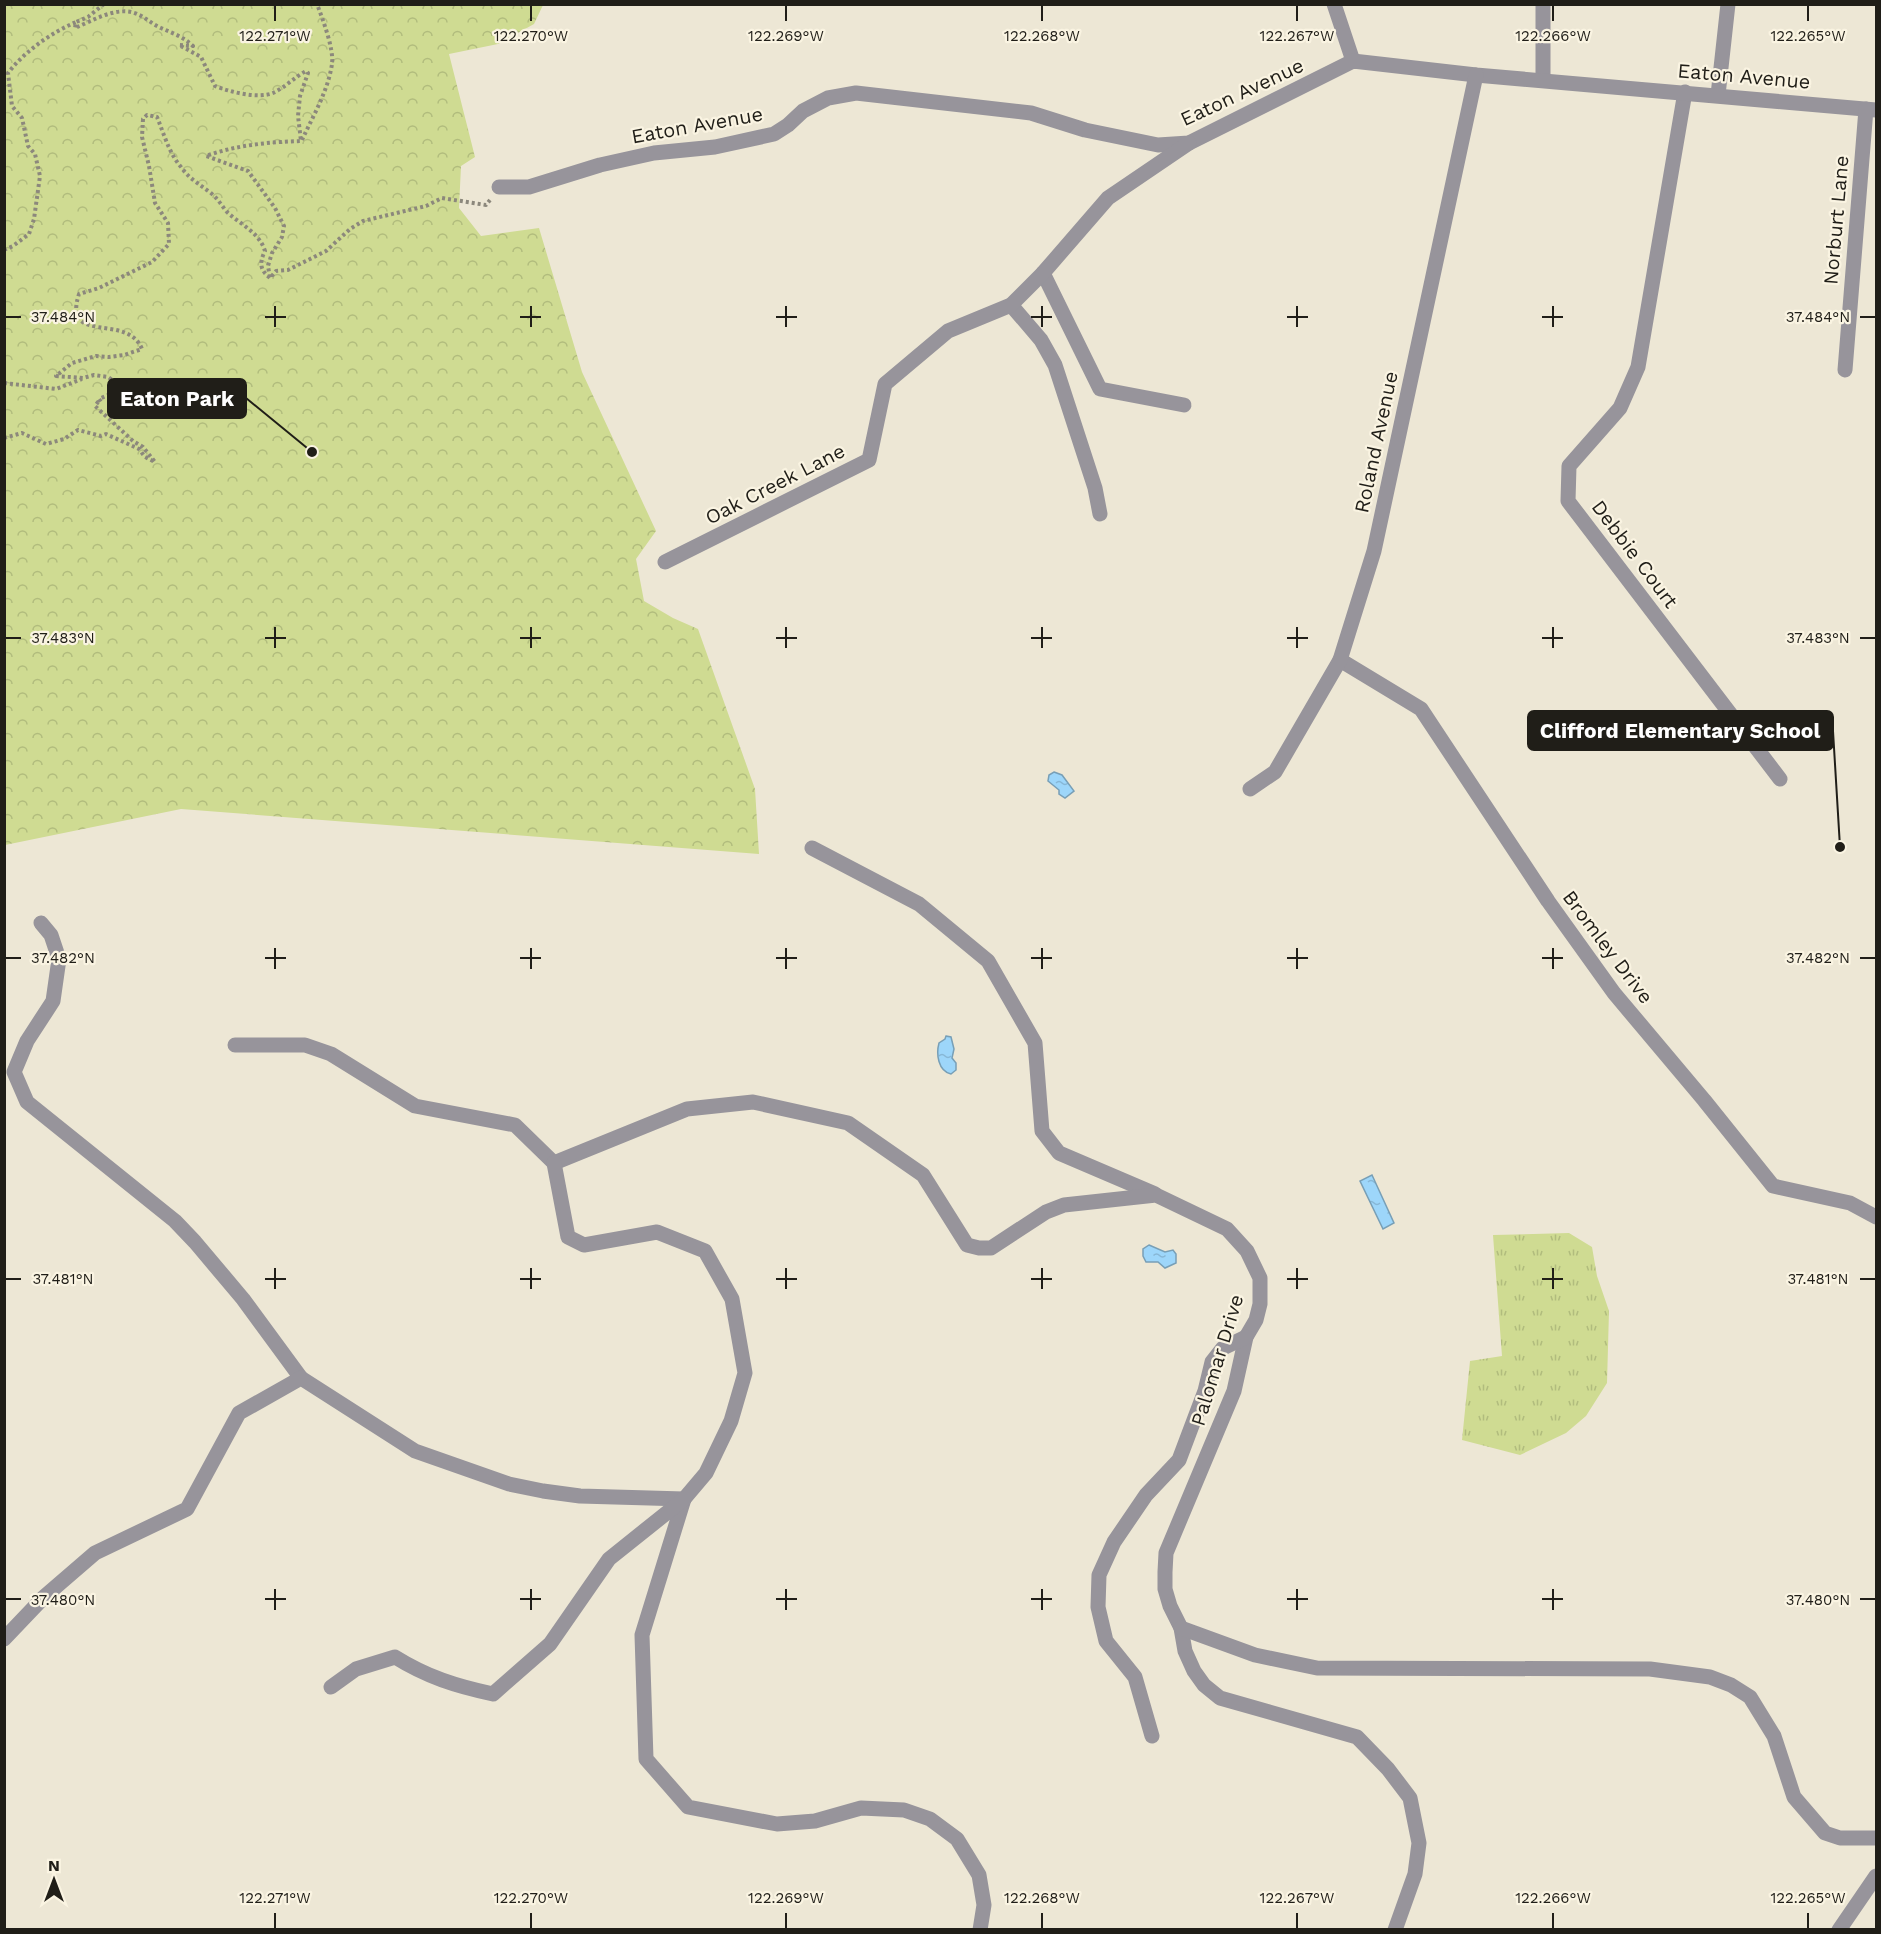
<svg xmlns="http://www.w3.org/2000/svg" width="1881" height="1934" viewBox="0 0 1881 1934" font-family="'Work Sans',sans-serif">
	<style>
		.grass { fill: url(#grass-tufts) }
		.forest { fill: url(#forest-crowns) }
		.water { fill: url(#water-ripples); stroke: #789fb6; stroke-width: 1.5 }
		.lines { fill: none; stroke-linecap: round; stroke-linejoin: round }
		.path { stroke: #8c887c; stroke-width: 4; stroke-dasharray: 3 3; stroke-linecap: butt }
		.minor { stroke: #97949b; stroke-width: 15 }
		.ticks { fill: none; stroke: #201e18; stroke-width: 2 }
		.labels { text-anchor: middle; stroke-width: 4.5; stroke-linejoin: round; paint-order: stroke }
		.street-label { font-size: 20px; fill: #201e18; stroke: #faf4e2 }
		.ticks-label { font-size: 15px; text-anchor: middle; fill: #201e18; stroke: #faf4e2; stroke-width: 4.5; stroke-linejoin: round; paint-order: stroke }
		.leader { fill: none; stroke: #201e18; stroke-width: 2 }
		.callout-dot { fill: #201e18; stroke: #faf4e2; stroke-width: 2 }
		.callout { fill: #201e18; stroke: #201e18; stroke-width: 2 }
		.callout-label { font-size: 21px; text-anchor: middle; font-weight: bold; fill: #fff }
	</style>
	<defs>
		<pattern id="grass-tufts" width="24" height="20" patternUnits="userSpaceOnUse" patternTransform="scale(1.5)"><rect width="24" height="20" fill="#cfdb92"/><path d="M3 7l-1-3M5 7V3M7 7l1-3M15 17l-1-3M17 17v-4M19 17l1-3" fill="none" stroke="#b1bc7d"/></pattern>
		<pattern id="forest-crowns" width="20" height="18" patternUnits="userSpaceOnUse" patternTransform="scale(1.5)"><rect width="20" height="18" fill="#cfdb92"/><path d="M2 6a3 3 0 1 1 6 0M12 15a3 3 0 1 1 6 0" fill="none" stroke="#b1bc7d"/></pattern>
		<pattern id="water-ripples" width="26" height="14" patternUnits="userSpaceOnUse" patternTransform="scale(1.5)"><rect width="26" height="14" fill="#9dd6fa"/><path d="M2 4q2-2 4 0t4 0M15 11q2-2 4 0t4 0" fill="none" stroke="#87b7d6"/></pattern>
	</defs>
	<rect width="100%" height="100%" fill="#ede7d5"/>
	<polygon class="grass" points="1569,1233 1592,1247 1597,1276 1609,1311 1607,1383 1586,1416 1566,1433 1520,1455 1462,1440 1470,1361 1502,1356 1493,1235"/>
	<polygon class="forest" points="5,4 543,5 534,24 498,44 449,54 475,157 461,166 459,208 481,236 539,228 582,372 656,531 636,559 644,601 673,618 698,629 755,789 759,854 181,809 5,845"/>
	<g class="water">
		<polygon points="1054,772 1062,775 1074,791 1065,798 1059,794 1059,790 1048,781 1049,775"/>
		<path d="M 946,1036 L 951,1037 L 954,1049 L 952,1058 L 956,1063 L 956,1070 L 951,1074 C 938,1071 936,1054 939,1043 L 945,1039 Z"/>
		<polygon points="1372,1175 1394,1223 1383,1229 1360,1181"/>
		<polygon points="1149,1245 1165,1252 1173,1250 1176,1254 1176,1263 1165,1268 1158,1262 1146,1262 1143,1256 1143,1249"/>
	</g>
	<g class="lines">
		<g class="path">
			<path d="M 104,4 L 88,17 L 76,22 L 75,28 C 92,21 118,5 137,14 C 145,17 152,24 161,28 C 172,33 184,37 193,46 L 179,45 L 201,57 L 215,86 C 230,92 258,99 273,93 C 284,88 295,77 306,71 L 308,73 L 300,96 L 298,116 L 301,141 C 270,142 236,145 206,156 L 248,171 L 275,208 L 284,226 L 282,237 L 272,253 L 268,266 L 270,278 L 276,271 L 288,270 L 326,251 L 350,229 L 363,221 L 426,206 L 442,198 L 486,205 L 490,200"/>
			<path d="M 302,140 C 313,116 328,91 332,64 C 334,49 323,20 317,4"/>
			<path d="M 4,250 L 13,246 L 29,234 L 34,219 L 40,176 L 35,154 L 28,146 L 22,118 L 12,106 L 8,73 C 25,51 51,33 76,22"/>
			<polyline points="4,383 56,389 82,379"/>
			<path d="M 4,438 L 22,433 L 46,444 L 64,439 L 78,430 L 101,436 L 106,434 L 139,449 L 145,457 L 155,462 L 143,447 L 133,441 L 95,406 L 98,402 L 101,402 L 99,399 L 108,395 L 134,408 L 137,403 L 135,396 L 108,377 L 94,375 L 83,378 L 56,376 L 72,363 L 96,356 L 109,357 L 124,355 L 142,349 C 127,312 62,346 79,294 L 99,288 L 152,262 L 169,244 L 168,223 L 155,203 L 149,166 L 142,137 L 143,119 L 147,115 L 157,117 C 164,134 169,153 181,167 C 189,179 201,185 212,194 C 218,199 222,206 227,212 C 241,225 259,232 265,251 C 259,263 260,270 270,278"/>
		</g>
		<g class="minor">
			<polyline points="1334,4 1353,61"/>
			<polyline points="1543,4 1543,79"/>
			<polyline points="1685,92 1638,367 1620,408 1569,466 1568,501 1780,779"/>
			<polyline points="1718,95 1728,4"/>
			<polyline points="499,187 529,187 600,165 654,153 715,147 774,134 788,125 803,111 828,98 856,93 1031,113 1085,130 1158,145 1189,143 1353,61 1476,75 1876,110"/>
			<polyline points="1043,273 1100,389 1184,405"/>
			<polyline points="1011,305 1041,340 1055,365 1095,488 1100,514"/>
			<polyline points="1845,370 1866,109"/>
			<polyline points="665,562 869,460 885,384 948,331 1011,305 1043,273 1108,198 1189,143"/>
			<polyline points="1340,660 1421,709 1548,901 1614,993 1704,1100 1773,1186 1850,1203 1876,1217"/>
			<polyline points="1250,789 1275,772 1340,660 1374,551 1476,75"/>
			<polyline points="812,848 919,904 988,961 1035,1043 1042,1131 1059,1153 1155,1194"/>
			<polyline points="41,923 51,935 59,959 53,1001 27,1041 14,1072 27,1102 175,1221 195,1242 243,1299 301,1378"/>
			<polyline points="235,1045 305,1045 331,1054 415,1106 515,1125 554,1163"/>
			<polyline points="554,1163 687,1109 753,1102 848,1123 923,1175 967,1245 979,1248 991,1248 1046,1212 1064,1205 1156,1195 1227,1229 1247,1251 1260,1278 1260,1304 1256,1320 1246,1337 1234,1391 1166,1553 1165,1572 1165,1589 1170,1606 1181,1628 1185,1651 1194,1671 1204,1685 1220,1698 1357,1737 1388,1769 1410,1798 1419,1843 1415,1874 1395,1930"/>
			<polyline points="684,1499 642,1635 646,1759 688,1807 777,1824 815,1821 861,1808 904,1810 930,1819 957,1839 979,1875 984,1905 980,1930"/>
			<polyline points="1181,1628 1255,1655 1317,1668 1650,1669 1710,1677 1731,1685 1750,1697 1774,1736 1794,1797 1825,1833 1840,1838 1876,1838"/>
			<polyline points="4,1639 44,1597 95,1553 187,1509 239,1413 301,1378 415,1451 509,1484 543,1491 580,1496 684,1499"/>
			<path d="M 331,1687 L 356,1669 L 395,1657 C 427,1677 456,1686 493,1694 L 550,1644 L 609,1559 L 684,1499 L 706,1473 L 731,1421 L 745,1373 L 732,1299 L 705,1251 L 657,1232 L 584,1245 L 568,1237 L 554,1163"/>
			<polyline points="1152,1736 1135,1677 1106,1641 1098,1607 1099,1575 1114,1542 1146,1495 1179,1460 1205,1391 1212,1362 1223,1348 1246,1337"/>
			<polyline points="1839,1930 1876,1876"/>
		</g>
	</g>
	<path class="ticks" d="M 275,6 L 275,21M 531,6 L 531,21M 786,6 L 786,21M 1042,6 L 1042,21M 1297,6 L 1297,21M 1553,6 L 1553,21M 1808,6 L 1808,21M 275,306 L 275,327M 531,306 L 531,327M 786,306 L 786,327M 1042,306 L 1042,327M 1297,306 L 1297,327M 1553,306 L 1553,327M 6,317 L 21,317M 265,317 L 286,317M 520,317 L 541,317M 776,317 L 797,317M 1031,317 L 1052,317M 1287,317 L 1308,317M 1542,317 L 1563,317M 1860,317 L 1875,317M 275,627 L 275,648M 531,627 L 531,648M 786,627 L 786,648M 1042,627 L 1042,648M 1297,627 L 1297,648M 1553,627 L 1553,648M 6,638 L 21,638M 265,638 L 286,638M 520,638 L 541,638M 776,638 L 797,638M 1031,638 L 1052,638M 1287,638 L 1308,638M 1542,638 L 1563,638M 1860,638 L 1875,638M 275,948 L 275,969M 531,948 L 531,969M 786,948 L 786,969M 1042,948 L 1042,969M 1297,948 L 1297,969M 1553,948 L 1553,969M 6,958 L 21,958M 265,958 L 286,958M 520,958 L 541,958M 776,958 L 797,958M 1031,958 L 1052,958M 1287,958 L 1308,958M 1542,958 L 1563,958M 1860,958 L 1875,958M 275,1268 L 275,1289M 531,1268 L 531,1289M 786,1268 L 786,1289M 1042,1268 L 1042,1289M 1297,1268 L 1297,1289M 1553,1268 L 1553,1289M 6,1279 L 21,1279M 265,1279 L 286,1279M 520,1279 L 541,1279M 776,1279 L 797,1279M 1031,1279 L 1052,1279M 1287,1279 L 1308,1279M 1542,1279 L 1563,1279M 1860,1279 L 1875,1279M 275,1589 L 275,1610M 531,1589 L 531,1610M 786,1589 L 786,1610M 1042,1589 L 1042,1610M 1297,1589 L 1297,1610M 1553,1589 L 1553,1610M 6,1599 L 21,1599M 265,1599 L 286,1599M 520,1599 L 541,1599M 776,1599 L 797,1599M 1031,1599 L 1052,1599M 1287,1599 L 1308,1599M 1542,1599 L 1563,1599M 1860,1599 L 1875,1599M 275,1913 L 275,1928M 531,1913 L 531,1928M 786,1913 L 786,1928M 1042,1913 L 1042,1928M 1297,1913 L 1297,1928M 1553,1913 L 1553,1928M 1808,1913 L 1808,1928"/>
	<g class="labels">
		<g class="street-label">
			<text transform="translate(1744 76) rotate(5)" y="7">Eaton Avenue</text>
			<text transform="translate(1242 92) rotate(-25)" y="7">Eaton Avenue</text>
			<text transform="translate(697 125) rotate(-10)" y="7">Eaton Avenue</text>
			<text transform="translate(1836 220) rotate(-85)" y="7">Norburt Lane</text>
			<text transform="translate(1376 442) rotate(-78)" y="7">Roland Avenue</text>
			<text transform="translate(775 484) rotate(-27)" y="7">Oak Creek Lane</text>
			<text transform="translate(1635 554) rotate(53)" y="7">Debbie Court</text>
			<text transform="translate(1608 947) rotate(53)" y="7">Bromley Drive</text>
			<text transform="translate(1217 1360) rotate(-73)" y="7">Palomar Drive</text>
		</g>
	</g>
	<g class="ticks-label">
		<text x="275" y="41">122.271°W</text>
		<text x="531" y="41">122.270°W</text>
		<text x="786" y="41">122.269°W</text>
		<text x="1042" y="41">122.268°W</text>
		<text x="1297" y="41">122.267°W</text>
		<text x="1553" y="41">122.266°W</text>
		<text x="1808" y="41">122.265°W</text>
		<text x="63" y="322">37.484°N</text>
		<text x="1818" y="322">37.484°N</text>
		<text x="63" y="643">37.483°N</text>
		<text x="1818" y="643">37.483°N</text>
		<text x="63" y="963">37.482°N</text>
		<text x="1818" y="963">37.482°N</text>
		<text x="63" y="1284">37.481°N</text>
		<text x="1818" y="1284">37.481°N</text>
		<text x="63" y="1605">37.480°N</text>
		<text x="1818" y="1605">37.480°N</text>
		<text x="275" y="1903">122.271°W</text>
		<text x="531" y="1903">122.270°W</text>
		<text x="786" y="1903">122.269°W</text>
		<text x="1042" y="1903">122.268°W</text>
		<text x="1297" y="1903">122.267°W</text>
		<text x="1553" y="1903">122.266°W</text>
		<text x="1808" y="1903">122.265°W</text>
	</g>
	<path class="leader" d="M312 452L246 398M1840 847L1833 731"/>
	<g class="callout-dot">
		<circle cx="312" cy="452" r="6"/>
		<circle cx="1840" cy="847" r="6"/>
	</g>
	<g class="callout">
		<rect x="108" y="379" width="138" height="39" rx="6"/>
		<rect x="1528" y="711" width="305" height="39" rx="6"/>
	</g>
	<g class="callout-label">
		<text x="177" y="406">Eaton Park</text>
		<text x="1680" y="738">Clifford Elementary School</text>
	</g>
	<rect width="1881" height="1934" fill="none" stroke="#201e18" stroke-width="12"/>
	<g transform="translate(54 1880)" stroke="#faf4e2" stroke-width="4.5" paint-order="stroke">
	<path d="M0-4.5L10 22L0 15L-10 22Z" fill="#201e18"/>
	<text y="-9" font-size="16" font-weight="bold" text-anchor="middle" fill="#201e18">N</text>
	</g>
</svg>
